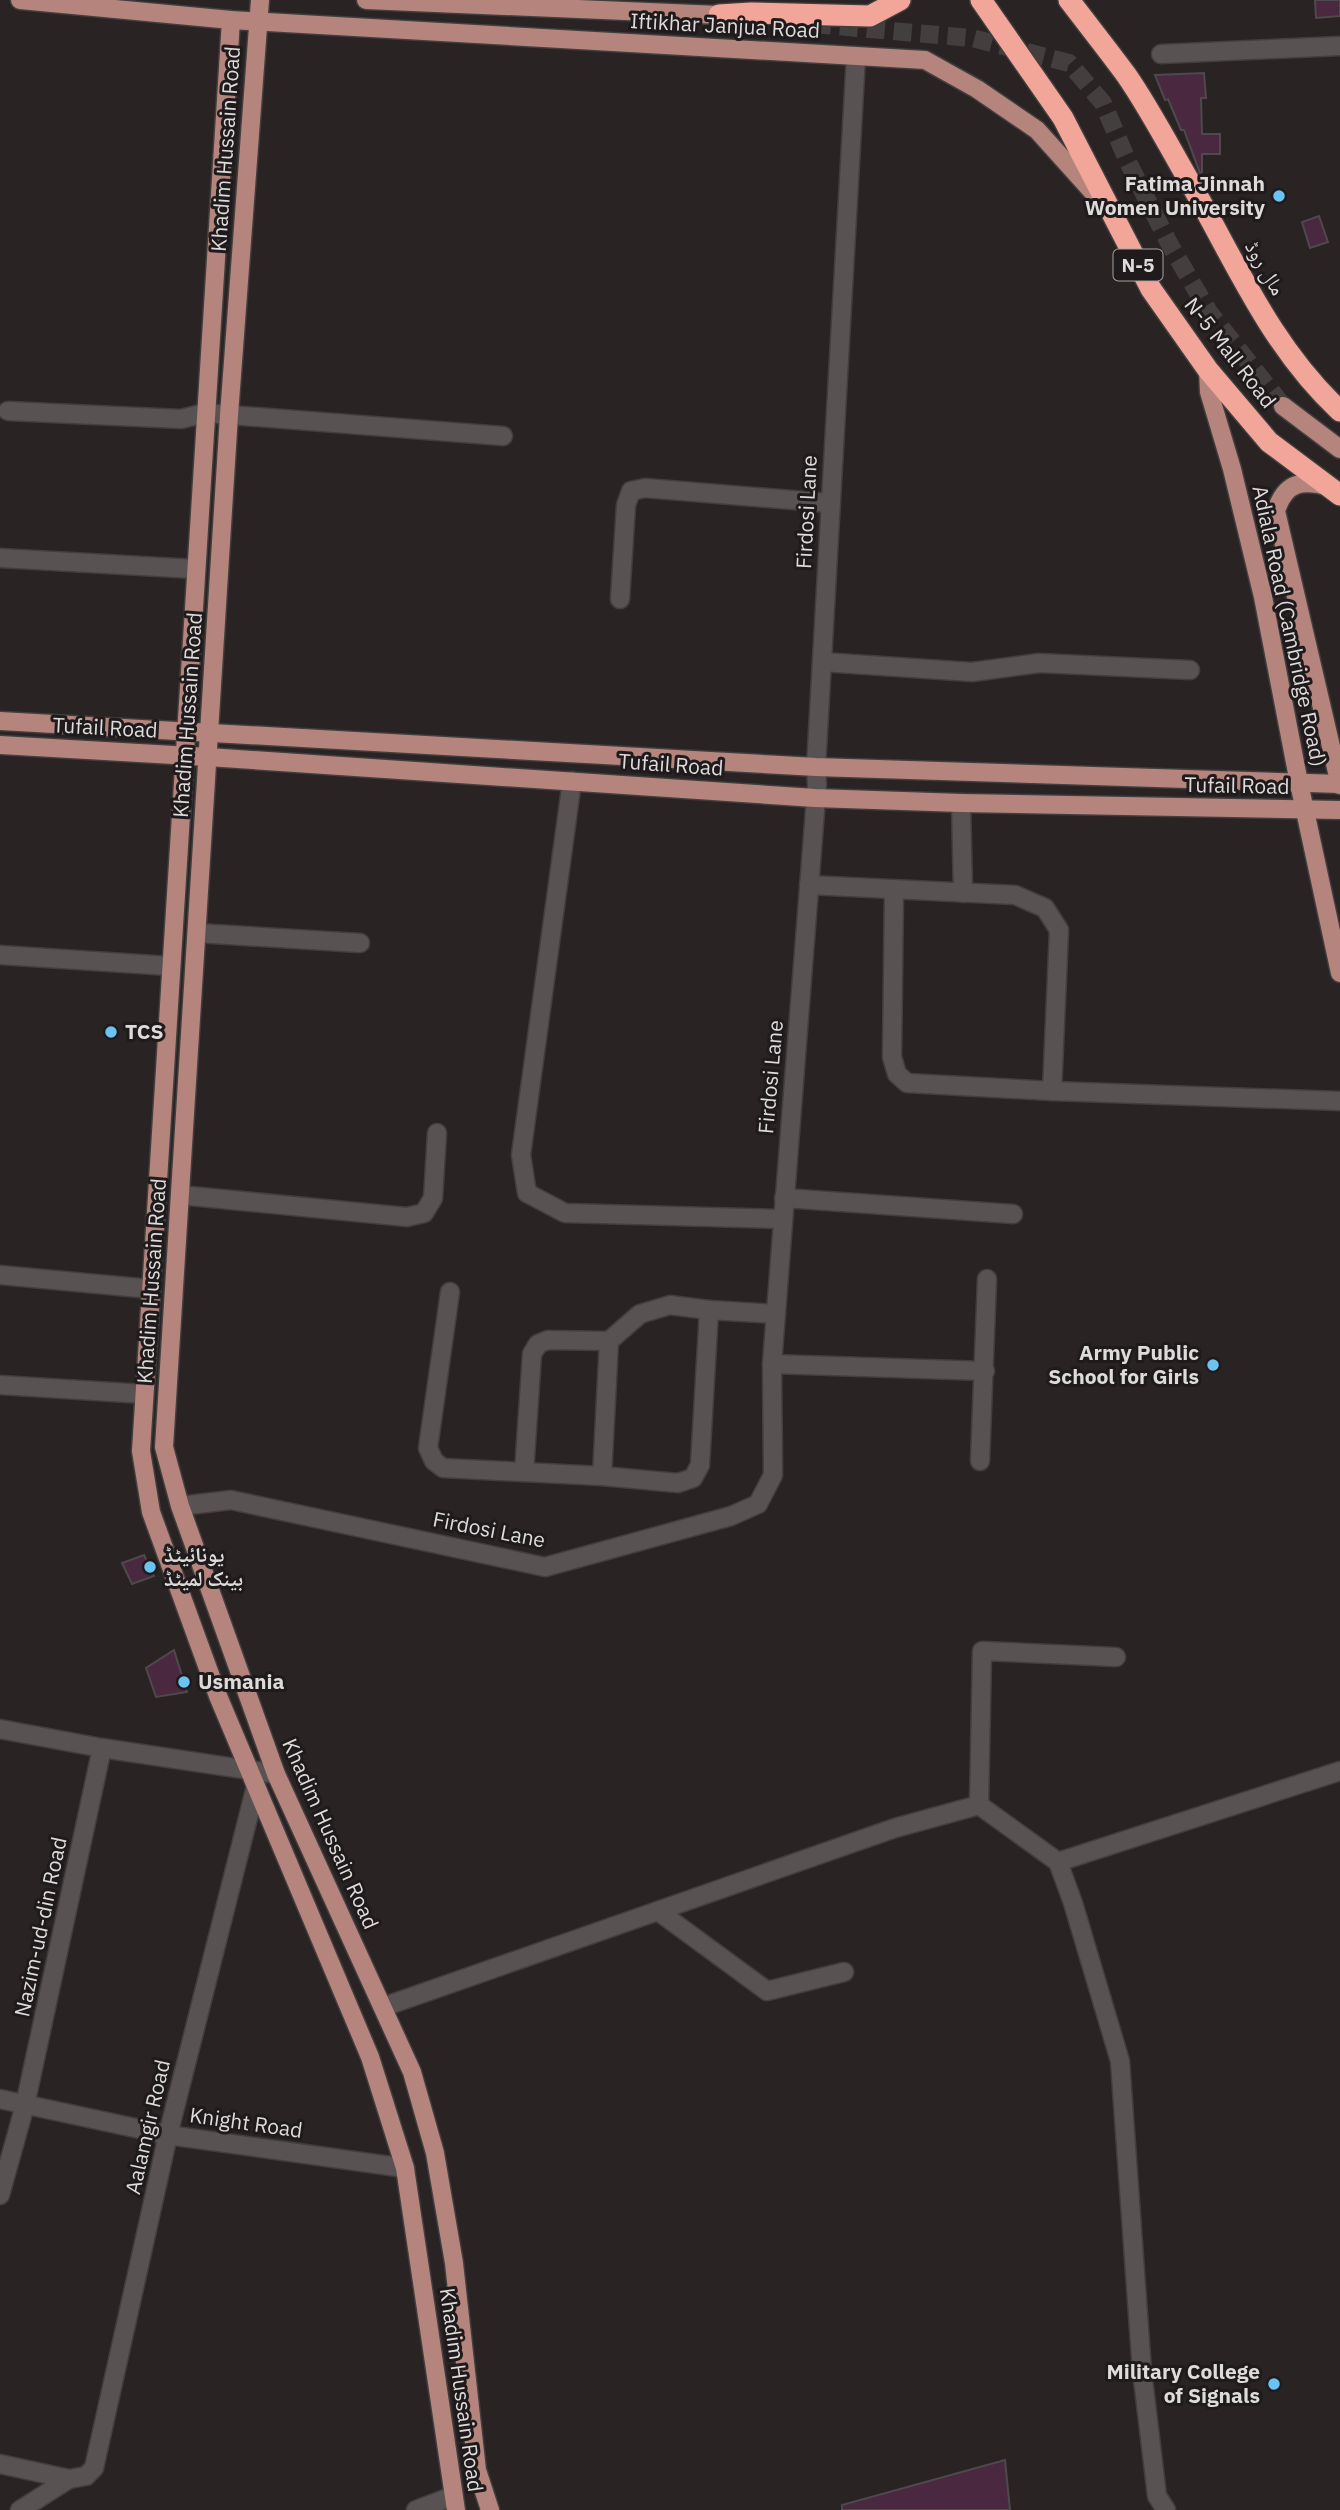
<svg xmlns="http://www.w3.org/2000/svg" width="1340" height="2510" viewBox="0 0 1340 2510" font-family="'IBM Plex Sans','Noto Naskh Arabic',sans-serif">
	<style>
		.building { fill: #492840; stroke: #4e494c; stroke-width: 2 }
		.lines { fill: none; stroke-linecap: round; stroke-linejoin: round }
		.major-tunnel { stroke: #443f3f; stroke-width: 18; stroke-dasharray: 18 9; stroke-linecap: butt }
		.minor-casing { stroke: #423e3e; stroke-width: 21 }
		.major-casing { stroke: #423e3e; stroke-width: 21 }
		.highway-casing { stroke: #423e3e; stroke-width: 24 }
		.minor { stroke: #585253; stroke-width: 18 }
		.major { stroke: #b4847d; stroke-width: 18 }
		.highway { stroke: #f2a699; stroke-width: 21 }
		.poi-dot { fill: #6ac3f1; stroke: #1f1a1b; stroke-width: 2.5 }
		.labels { text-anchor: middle; stroke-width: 6; stroke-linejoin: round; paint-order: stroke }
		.shield { fill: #1f1a1b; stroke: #a5a1a1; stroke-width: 2 }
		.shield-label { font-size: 19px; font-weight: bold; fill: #dedbdb }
		.street-label { font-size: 21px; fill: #dedbdb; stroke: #1f1a1b }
		.poi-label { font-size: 21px; font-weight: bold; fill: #dedbdb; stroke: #1f1a1b; text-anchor: end }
	</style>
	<rect width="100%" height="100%" fill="#292324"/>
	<g class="building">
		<polygon points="1315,0 1340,0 1340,16 1316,18"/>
		<polygon points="1204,73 1206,98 1201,98 1202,134 1220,134 1220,154 1202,154 1202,172 1200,173 1184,130 1181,130 1168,99 1165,100 1155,75"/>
		<polygon points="1319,216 1328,242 1310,248 1302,222"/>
		<polygon points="144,1555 154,1576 132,1584 122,1563"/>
		<polygon points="174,1650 187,1692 156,1697 146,1668"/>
		<polygon points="1005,2460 1010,2510 842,2510 842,2505"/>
	</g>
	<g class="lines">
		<polyline class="major-tunnel" points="813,24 972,38 1069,63 1103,103 1128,162 1170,245 1209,312 1283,406"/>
		<g class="minor-casing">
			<g id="minor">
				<polyline points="1161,54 1340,46"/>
				<polyline points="8,411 181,419 205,413 503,436"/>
				<polyline points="0,558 195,569"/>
				<polyline points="620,599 626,505 631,491 645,488 829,503"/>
				<polyline points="822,662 972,672 1039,663 1190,670"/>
				<polyline points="572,781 521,1155 527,1193 565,1213 782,1219"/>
				<polyline points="961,803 963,893"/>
				<polyline points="809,885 1015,895 1045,908 1059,930 1052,1091 907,1083 897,1074 892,1057 894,889"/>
				<polyline points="197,933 360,943"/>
				<polyline points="0,955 170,966"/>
				<polyline points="1052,1091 1340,1101"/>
				<polyline points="180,1195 407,1217 424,1213 433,1198 437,1133"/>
				<polyline points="784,1198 1013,1214"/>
				<polyline points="0,1275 151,1289"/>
				<polyline points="450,1292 428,1448 434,1461 443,1468 602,1476 678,1483 693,1478 700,1465 709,1310 776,1314"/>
				<polyline points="772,1364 985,1371"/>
				<polyline points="0,1385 144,1394"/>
				<polyline points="980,1461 987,1279"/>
				<polyline points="524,1472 532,1354 538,1344 548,1340 609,1341 640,1314 670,1305 709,1310"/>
				<polyline points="602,1476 609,1341"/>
				<polyline points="180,1506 231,1500 545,1567 731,1516 758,1504 773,1475 772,1364 817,785 816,767 856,56"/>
				<polyline points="0,1729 102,1748 276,1774"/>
				<polyline points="979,1805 982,1651 1116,1657"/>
				<polyline points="1058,1862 1340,1771"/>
				<polyline points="658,1911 767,1991 844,1972"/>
				<polyline points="383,2007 895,1828 979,1805 1058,1862 1073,1903 1120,2061 1142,2371 1157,2496 1166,2510"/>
				<polyline points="0,2099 168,2135 405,2168"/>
				<polyline points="0,2195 25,2105 102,1748"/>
				<polyline points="0,2464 69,2479 86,2476 94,2468 168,2135 256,1786"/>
				<polyline points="20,2510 69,2479"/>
				<polyline points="416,2510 453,2496"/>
			</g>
		</g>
		<g class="major-casing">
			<g id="major">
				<polyline points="20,0 231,20 925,60 977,89 1037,130 1099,199"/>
				<polyline points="260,0 229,415 164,1447 180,1506 276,1774 412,2072 435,2153 454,2263 477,2470 490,2510"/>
				<polyline points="366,0 719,15"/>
				<polyline points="231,20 141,1451 151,1512 218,1696 370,2057 405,2168 456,2510"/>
				<polyline points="1208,370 1209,392 1232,469 1263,597 1299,783 1340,973"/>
				<polyline points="1283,406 1340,449"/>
				<path d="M 1330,487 C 1302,479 1285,482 1276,511 L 1340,785"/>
				<polyline points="0,721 816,767 1340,784"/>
				<polyline points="0,745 208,757 815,798 961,803 1340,810"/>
			</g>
		</g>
		<g class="highway-casing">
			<g id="highway">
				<polyline points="981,0 1063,118 1151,289 1208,370 1269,442 1340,495"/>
				<path d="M 1069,0 C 1088,25 1108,50 1127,76 C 1151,111 1171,150 1192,186 C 1237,265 1272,348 1340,411"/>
				<polyline points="719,15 751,13 870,16 900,0"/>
			</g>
		</g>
		<use href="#minor" class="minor"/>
		<use href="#major" class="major"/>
		<use href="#highway" class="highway"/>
	</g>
	<g class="poi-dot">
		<circle cx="1279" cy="196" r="7"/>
		<circle cx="111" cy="1032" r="7"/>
		<circle cx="1213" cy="1365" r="7"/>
		<circle cx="150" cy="1567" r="7"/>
		<circle cx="184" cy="1682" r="7"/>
		<circle cx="1274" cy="2384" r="7"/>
	</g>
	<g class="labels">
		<rect class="shield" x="1113.5" y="249.5" width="49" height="31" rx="5"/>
		<g class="shield-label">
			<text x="1138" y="272">N-5</text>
		</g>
		<g class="street-label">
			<text transform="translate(725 26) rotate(3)" y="7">Iftikhar Janjua Road</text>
			<text transform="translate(226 149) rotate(-86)" y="7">Khadim Hussain Road</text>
			<text transform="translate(1265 268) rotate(60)" y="7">مال روڈ</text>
			<text transform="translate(1230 353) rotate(52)" y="7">N-5 Mall Road</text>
			<text transform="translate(807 512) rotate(-87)" y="7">Firdosi Lane</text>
			<text transform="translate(1289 626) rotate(78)" y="7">Adiala Road (Cambridge Road)</text>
			<text transform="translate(188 715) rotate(-86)" y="7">Khadim Hussain Road</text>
			<text transform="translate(105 728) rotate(3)" y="7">Tufail Road</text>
			<text transform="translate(671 765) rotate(4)" y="7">Tufail Road</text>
			<text transform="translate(1237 786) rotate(1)" y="7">Tufail Road</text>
			<text transform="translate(771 1077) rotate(-85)" y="7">Firdosi Lane</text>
			<text transform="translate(152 1281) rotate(-86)" y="7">Khadim Hussain Road</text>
			<text transform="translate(489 1530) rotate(11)" y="7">Firdosi Lane</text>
			<text transform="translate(330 1834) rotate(66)" y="7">Khadim Hussain Road</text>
			<text transform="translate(41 1927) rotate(-78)" y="7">Nazim-ud-din Road</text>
			<text transform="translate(246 2123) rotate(8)" y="7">Knight Road</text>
			<text transform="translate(148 2127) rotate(-77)" y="7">Aalamgir Road</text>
			<text transform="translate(461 2390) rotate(82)" y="7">Khadim Hussain Road</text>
		</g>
		<g class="poi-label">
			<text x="1265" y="191">Fatima Jinnah<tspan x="1265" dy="24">Women University</tspan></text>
			<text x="125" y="1039" text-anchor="start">TCS</text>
			<text x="1199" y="1360">Army Public<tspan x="1199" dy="24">School for Girls</tspan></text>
			<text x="164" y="1562" text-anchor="start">یونائیٹڈ<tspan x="164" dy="24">بینک لمیٹڈ</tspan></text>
			<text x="198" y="1689" text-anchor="start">Usmania</text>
			<text x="1260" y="2379">Military College<tspan x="1260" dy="24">of Signals</tspan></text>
		</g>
	</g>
</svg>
